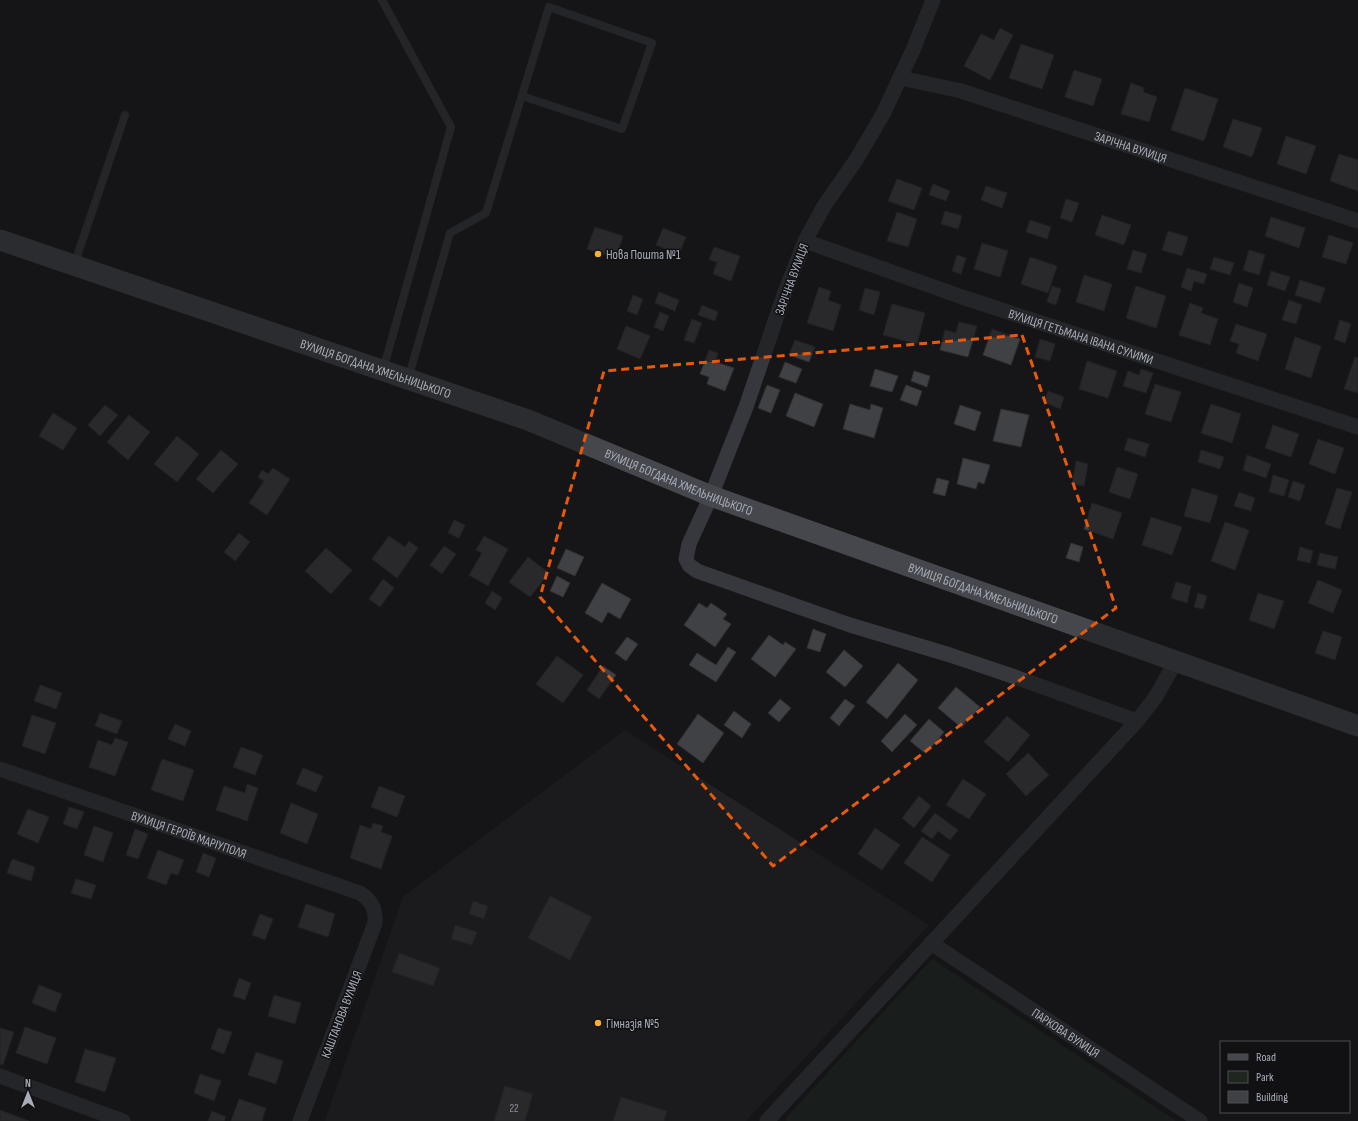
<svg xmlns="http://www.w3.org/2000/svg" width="1358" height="1121" viewBox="0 0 1358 1121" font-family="'Sofia Sans Condensed',sans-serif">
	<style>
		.built { fill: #222225 }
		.green { fill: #1e261f }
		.building { fill: #404145; stroke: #303034 }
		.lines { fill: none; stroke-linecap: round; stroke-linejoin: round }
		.lane { stroke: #37383d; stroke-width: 8 }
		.street { stroke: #37383d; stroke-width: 15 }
		.secondary { stroke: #45474d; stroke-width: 21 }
		.marked { fill: none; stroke: #e8590c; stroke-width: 3; stroke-dasharray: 8 5; stroke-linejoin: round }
		.poi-dot { fill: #f2b134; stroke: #111113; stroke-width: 1.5 }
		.labels { text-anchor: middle; stroke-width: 3; stroke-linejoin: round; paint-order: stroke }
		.number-label { font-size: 11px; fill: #8e929b }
		.street-label { font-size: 13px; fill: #a8adb8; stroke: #111113 }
		.poi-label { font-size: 13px; fill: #a8adb8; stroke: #111113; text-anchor: start }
	</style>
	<rect width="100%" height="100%" fill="#161618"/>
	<polygon class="built" points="625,730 929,925 746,1121 325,1121 403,897"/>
	<polygon class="green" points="932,959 1176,1121 787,1121 785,1119"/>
	<g class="building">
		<polygon points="1000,28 1013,35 990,80 964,66 981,34 994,40"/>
		<polygon points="1021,44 1054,55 1042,89 1009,78"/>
		<polygon points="1074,70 1102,79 1093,106 1065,97"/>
		<polygon points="1131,83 1144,88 1143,92 1157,97 1149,122 1121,114"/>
		<polygon points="1185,88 1218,99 1204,141 1171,130"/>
		<polygon points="1233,119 1262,128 1252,157 1223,147"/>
		<polygon points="1286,136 1316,146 1306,174 1277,164"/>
		<polygon points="1339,154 1358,160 1358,191 1330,181"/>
		<polygon points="897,179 922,188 914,210 888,201"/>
		<polygon points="933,184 950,191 946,201 929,195"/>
		<polygon points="986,186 1007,193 1002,208 981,200"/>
		<polygon points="1066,199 1079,203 1072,222 1060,218"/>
		<polygon points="945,211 962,216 958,229 941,224"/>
		<polygon points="897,212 917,219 908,247 887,241"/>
		<polygon points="1102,215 1131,225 1124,245 1095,235"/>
		<polygon points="1271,217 1305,228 1299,248 1265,236"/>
		<polygon points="1030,220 1051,227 1047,239 1026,232"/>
		<polygon points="595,227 623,236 616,258 587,249"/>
		<polygon points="663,228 686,237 679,254 656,245"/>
		<polygon points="1168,231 1188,237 1182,256 1162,250"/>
		<polygon points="1329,235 1353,243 1346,264 1322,257"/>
		<polygon points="982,243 1008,251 1000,277 974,269"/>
		<polygon points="714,247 740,256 731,281 713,274 717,262 709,260"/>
		<polygon points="1133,250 1147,254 1141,273 1127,269"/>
		<polygon points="1249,250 1265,255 1259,275 1243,270"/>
		<polygon points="957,255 966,258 961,274 952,271"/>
		<polygon points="1030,257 1057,266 1048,293 1021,284"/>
		<polygon points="1214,257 1234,263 1230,275 1210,269"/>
		<polygon points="1187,268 1207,274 1204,284 1194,281 1191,291 1181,287"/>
		<polygon points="1271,271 1290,277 1285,291 1267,285"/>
		<polygon points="1084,275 1112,284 1104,311 1076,302"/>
		<polygon points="1300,280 1325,288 1320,303 1295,295"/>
		<polygon points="1239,283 1253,288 1247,307 1233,302"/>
		<polygon points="1052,286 1061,289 1056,305 1047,302"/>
		<polygon points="1136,286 1166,296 1156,328 1126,318"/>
		<polygon points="819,287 831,291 828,300 841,305 833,331 807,323"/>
		<polygon points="865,288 880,292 874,315 859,310"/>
		<polygon points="659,292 679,300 675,311 655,303"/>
		<polygon points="633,295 643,299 637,315 627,311"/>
		<polygon points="1289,300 1302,305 1296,324 1282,320"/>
		<polygon points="1190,303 1203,308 1201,313 1218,319 1210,345 1179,335"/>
		<polygon points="892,304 925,313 917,344 883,335"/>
		<polygon points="702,305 718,312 715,321 698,315"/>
		<polygon points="660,312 669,316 663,331 654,327"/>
		<polygon points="692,319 702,323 694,343 684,340"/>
		<polygon points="1340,320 1351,324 1345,343 1334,339"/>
		<polygon points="959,322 977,326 968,357 940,350 945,330 956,333"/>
		<polygon points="1236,324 1267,334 1258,361 1236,353 1239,344 1230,341"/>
		<polygon points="626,326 650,336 640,359 617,349"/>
		<polygon points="992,329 1020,339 1011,365 983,355"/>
		<polygon points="1295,337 1321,346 1311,378 1285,369"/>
		<polygon points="1040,339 1055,344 1050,361 1035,357"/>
		<polygon points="795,340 815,347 809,362 789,355"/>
		<polygon points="709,350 718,353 715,362 734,368 725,391 707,384 709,377 700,374"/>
		<polygon points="1355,357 1358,358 1358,393 1344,389"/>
		<polygon points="1087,361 1117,371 1108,398 1079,389"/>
		<polygon points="785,362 802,369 796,383 779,377"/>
		<polygon points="875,369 898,376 892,392 870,386"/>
		<polygon points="1141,369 1153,373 1146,393 1123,386 1128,371 1139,375"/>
		<polygon points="914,371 930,376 927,387 911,381"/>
		<polygon points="1155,384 1181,392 1171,422 1145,414"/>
		<polygon points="767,385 780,390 771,413 758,408"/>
		<polygon points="906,385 922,391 917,406 900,400"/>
		<polygon points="1048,391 1064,397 1060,409 1044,402"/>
		<polygon points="795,393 823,404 814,427 786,416"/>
		<polygon points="850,404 870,410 871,404 883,408 874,438 843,429"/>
		<polygon points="1211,404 1241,414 1232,443 1201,433"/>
		<polygon points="105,405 118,415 100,436 88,425"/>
		<polygon points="960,405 981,412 975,431 954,424"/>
		<polygon points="1001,409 1029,415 1021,447 993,441"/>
		<polygon points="53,413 77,428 63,450 39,436"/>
		<polygon points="129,415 150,432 128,460 107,442"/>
		<polygon points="1273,425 1299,434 1291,457 1265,448"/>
		<polygon points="177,436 199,454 177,482 154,464"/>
		<polygon points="1128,438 1149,444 1145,457 1124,450"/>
		<polygon points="1318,439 1344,448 1335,474 1309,464"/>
		<polygon points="221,450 238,464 213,493 196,479"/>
		<polygon points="1201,450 1224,457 1220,469 1198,462"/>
		<polygon points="1247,455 1271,464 1266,478 1243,470"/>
		<polygon points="963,458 990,465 984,484 978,482 976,489 957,484"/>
		<polygon points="1076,461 1088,464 1084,486 1072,484"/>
		<polygon points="1117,467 1138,474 1130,499 1109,492"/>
		<polygon points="273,468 290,479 267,515 249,503 264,481 258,477 262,470 268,474"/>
		<polygon points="1273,475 1289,480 1284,496 1269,492"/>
		<polygon points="937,478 949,481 945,496 933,493"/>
		<polygon points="1293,481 1305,485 1300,501 1288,497"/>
		<polygon points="1192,488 1218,496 1210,523 1184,516"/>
		<polygon points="1337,488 1352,492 1340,529 1325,524"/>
		<polygon points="1239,492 1255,498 1251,511 1234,506"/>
		<polygon points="1092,503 1122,513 1113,539 1084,529"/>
		<polygon points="1151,517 1182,527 1172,555 1142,545"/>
		<polygon points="454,520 465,525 459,538 448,533"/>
		<polygon points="1225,522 1249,530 1235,570 1211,561"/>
		<polygon points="239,533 250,542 235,561 224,552"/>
		<polygon points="389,536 405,547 409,541 418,548 397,578 372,559"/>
		<polygon points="484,536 508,549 488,586 469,575 482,553 476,550"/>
		<polygon points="1071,543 1083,547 1079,562 1066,558"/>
		<polygon points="444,546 456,554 442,574 430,565"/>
		<polygon points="1300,547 1313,551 1310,563 1297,560"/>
		<polygon points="326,548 352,570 331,594 305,571"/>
		<polygon points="566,549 584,557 575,576 557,568"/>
		<polygon points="1320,553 1338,557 1335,569 1317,565"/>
		<polygon points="528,557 549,573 530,597 509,582"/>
		<polygon points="557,576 570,583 563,597 550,591"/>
		<polygon points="383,579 394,588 380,607 369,599"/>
		<polygon points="1318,580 1342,590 1333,613 1308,603"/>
		<polygon points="1176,582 1191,586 1187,603 1171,598"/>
		<polygon points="602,583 631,599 620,619 608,612 602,623 585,613"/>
		<polygon points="492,591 502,598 495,610 485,603"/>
		<polygon points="1198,593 1207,596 1203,609 1194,607"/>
		<polygon points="1258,593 1284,601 1274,629 1249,620"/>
		<polygon points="699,603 707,608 711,603 727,614 723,619 731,624 715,647 684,625"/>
		<polygon points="813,629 826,634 820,652 807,648"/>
		<polygon points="1323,631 1342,637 1335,660 1315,653"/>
		<polygon points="769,635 783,645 785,642 796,649 775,677 751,659"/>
		<polygon points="627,637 638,644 626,661 615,653"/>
		<polygon points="728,647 736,652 716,682 689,665 697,653 716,665"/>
		<polygon points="844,650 863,666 845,687 826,672"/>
		<polygon points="557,656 583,675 563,703 536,684"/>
		<polygon points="898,663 918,680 887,719 866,702"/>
		<polygon points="603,666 616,675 599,699 587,690"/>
		<polygon points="40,685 62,693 56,709 34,701"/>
		<polygon points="956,687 980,707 962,728 938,708"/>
		<polygon points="780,699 791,708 779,722 768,713"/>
		<polygon points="845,699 855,706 839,726 830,718"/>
		<polygon points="734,711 751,724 742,738 724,725"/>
		<polygon points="100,713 122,721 117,734 95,726"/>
		<polygon points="698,714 724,733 703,763 677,744"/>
		<polygon points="905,714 917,725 892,752 881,741"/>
		<polygon points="32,715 56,723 45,754 22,746"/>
		<polygon points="1007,716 1030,735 1008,762 984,742"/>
		<polygon points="929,719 944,732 926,754 910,741"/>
		<polygon points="175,724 191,731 185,746 168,739"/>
		<polygon points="115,738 128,742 115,776 89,767 98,740 112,745"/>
		<polygon points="241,747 263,755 255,775 233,767"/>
		<polygon points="1028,753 1049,775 1026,796 1006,774"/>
		<polygon points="162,759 194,770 183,801 151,790"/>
		<polygon points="303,768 323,776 316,792 296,784"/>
		<polygon points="963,779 986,794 969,819 946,805"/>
		<polygon points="247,784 258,788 247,821 216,810 224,786 245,793"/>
		<polygon points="379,786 405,796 397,817 371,807"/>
		<polygon points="919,796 931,806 914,828 902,818"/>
		<polygon points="291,803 318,814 307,844 280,833"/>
		<polygon points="69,807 84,812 77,829 63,824"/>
		<polygon points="28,809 49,817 38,843 17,834"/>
		<polygon points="935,813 958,830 950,840 938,831 932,839 921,831"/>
		<polygon points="373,823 383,826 381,832 392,836 381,869 350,858 360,825 371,829"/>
		<polygon points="94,826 113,833 103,862 84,855"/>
		<polygon points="875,828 900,845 882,870 858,854"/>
		<polygon points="135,829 148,834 138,859 126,855"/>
		<polygon points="922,837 950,855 932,882 904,863"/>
		<polygon points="158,850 184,860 178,875 171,873 166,885 147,878"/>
		<polygon points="203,853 216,858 209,877 196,872"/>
		<polygon points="12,859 35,867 31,881 7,873"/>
		<polygon points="76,879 96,885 91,899 71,893"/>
		<polygon points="550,896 592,917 570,960 528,938"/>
		<polygon points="473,901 488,906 484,919 469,914"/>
		<polygon points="306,904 335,914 328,937 298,927"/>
		<polygon points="260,914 273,919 265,940 252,935"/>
		<polygon points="455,925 477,932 472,945 451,939"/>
		<polygon points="399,953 440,968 433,986 392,972"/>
		<polygon points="239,978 251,983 245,1000 233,996"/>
		<polygon points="39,985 62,994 55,1012 32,1003"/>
		<polygon points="274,995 301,1003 295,1024 268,1016"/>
		<polygon points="25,1027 56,1038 47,1064 16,1053"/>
		<polygon points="0,1028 14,1032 3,1065 0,1064"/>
		<polygon points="218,1028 232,1032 224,1054 211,1049"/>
		<polygon points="85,1049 116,1058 105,1092 75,1082"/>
		<polygon points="256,1052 283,1061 276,1084 248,1075"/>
		<polygon points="200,1074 221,1081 214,1101 194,1093"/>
		<polygon points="505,1086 533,1094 525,1121 494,1121"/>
		<polygon points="621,1097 667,1111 664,1121 613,1121"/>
		<polygon points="239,1099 266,1108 262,1121 231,1121"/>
		<polygon points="0,1110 29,1121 0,1121"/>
		<polygon points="212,1111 226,1117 224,1121 208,1121"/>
	</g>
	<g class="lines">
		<g class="lane">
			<polyline points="382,0 451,127 383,370"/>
			<polyline points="74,265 125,115"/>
			<polyline points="408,379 450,233 486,213 549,7 652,43 622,129 522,96"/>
		</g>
		<g class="street">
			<polyline points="933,0 913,50 883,114 856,160 824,206 805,241 785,292 746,407 711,496 689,544 686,559 689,565 697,571 850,625 950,655 1018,678 1137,721"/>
			<path id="s1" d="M 901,78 L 961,91 L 1358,221"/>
			<path id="s2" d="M 805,241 L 962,297 L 1358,427"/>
			<path id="s3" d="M 0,769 L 360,893 C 372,901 376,909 375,923 L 300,1121"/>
			<path id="s4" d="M 931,943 L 1200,1121"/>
			<polyline points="0,1076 123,1121"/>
			<polyline points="767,1121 1137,721 1155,698 1176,661"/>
		</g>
		<path class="secondary" id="s5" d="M 0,240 L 528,420 L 711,496 L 1358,726"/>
	</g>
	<path d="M0 0H1358V1121H0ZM 1022,335 L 1116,608 L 773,866 L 540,597 L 604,371 Z" fill="#161618" fill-opacity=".55" fill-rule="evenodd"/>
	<path class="marked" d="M 1022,335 L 1116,608 L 773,866 L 540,597 L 604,371 Z"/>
	<g class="poi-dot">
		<circle cx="598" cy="254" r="4"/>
		<circle cx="598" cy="1023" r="4"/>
	</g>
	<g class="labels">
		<g class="number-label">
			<text x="514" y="1112">22</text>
		</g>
		<g class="street-label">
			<text dy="5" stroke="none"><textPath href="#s1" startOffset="240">ЗАРІЧНА ВУЛИЦЯ</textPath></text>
			<text transform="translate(791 279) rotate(-70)" y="5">ЗАРІЧНА ВУЛИЦЯ</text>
			<text dy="5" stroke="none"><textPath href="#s2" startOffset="292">ВУЛИЦЯ ГЕТЬМАНА ІВАНА СУЛИМИ</textPath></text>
			<text dy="5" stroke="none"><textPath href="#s5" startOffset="397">ВУЛИЦЯ БОГДАНА ХМЕЛЬНИЦЬКОГО</textPath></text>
			<text dy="5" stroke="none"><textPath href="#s5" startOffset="721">ВУЛИЦЯ БОГДАНА ХМЕЛЬНИЦЬКОГО</textPath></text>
			<text dy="5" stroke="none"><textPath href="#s5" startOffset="1045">ВУЛИЦЯ БОГДАНА ХМЕЛЬНИЦЬКОГО</textPath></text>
			<text dy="5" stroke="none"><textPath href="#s3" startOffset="200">ВУЛИЦЯ ГЕРОЇВ МАРІУПОЛЯ</textPath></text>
			<text transform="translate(341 1014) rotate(-69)" y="5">КАШТАНОВА ВУЛИЦЯ</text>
			<text dy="5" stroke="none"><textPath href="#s4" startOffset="162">ПАРКОВА ВУЛИЦЯ</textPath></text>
		</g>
		<g class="poi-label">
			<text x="606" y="259">Нова Пошта №1</text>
			<text x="606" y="1028">Гімназія №5</text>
		</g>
	</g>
	<rect x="1220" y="1041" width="130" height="72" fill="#111113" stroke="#4d4f55"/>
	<rect x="1228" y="1054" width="20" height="6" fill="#45474d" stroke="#4d4f55"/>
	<text x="1256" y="1061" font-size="12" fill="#a8adb8">Road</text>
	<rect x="1228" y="1071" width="20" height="12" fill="#1e261f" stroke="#4d4f55"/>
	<text x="1256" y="1081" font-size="12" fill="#a8adb8">Park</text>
	<rect x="1228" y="1091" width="20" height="12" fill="#404145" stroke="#4d4f55"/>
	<text x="1256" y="1101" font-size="12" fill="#a8adb8">Building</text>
	<g transform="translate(28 1093)" stroke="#111113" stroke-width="3" paint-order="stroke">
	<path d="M0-3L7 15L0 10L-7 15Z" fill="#a8adb8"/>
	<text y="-6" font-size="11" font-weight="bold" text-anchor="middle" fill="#a8adb8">N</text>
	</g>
</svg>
